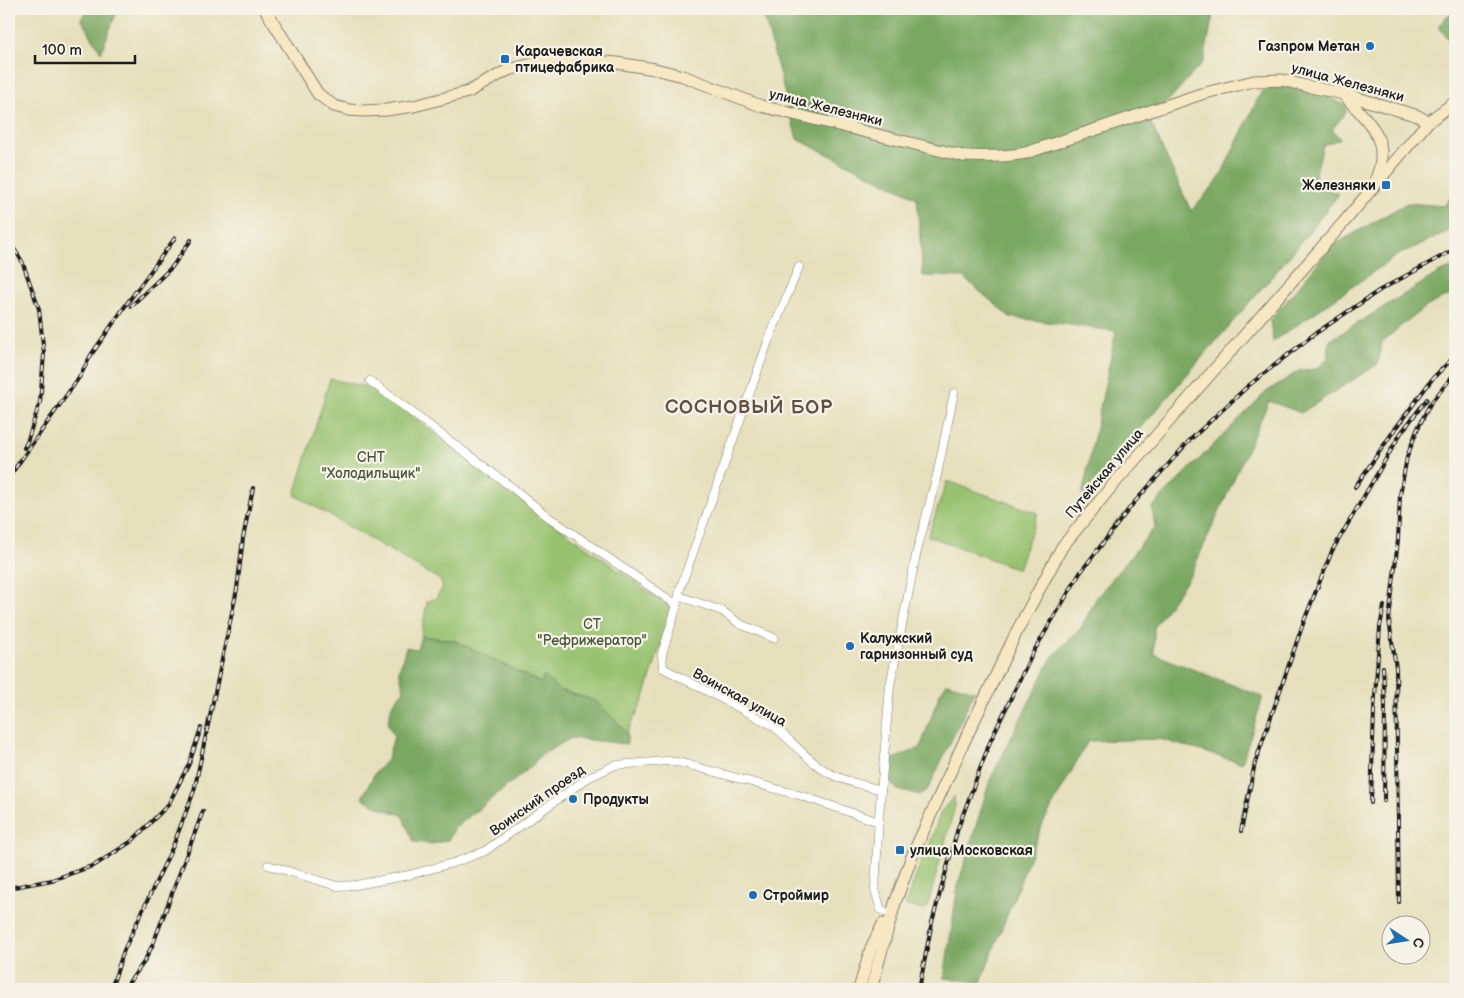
<svg xmlns="http://www.w3.org/2000/svg" width="1464" height="998" viewBox="0 0 1464 998" font-family="'Balsamiq Sans',sans-serif">
	<style>
		.green { fill: #98c26f; stroke: #5a6f46 }
		.forest { fill: #7aa862; stroke: #4b623f }
		.lines { fill: none; stroke-linecap: round; stroke-linejoin: round }
		.street-casing { stroke: #817e6c; stroke-width: 9 }
		.secondary-casing { stroke: #817e6c; stroke-width: 13 }
		.street { stroke: #fff; stroke-width: 8 }
		.secondary { stroke: #f7e8c3; stroke-width: 11 }
		.rail-casing { stroke: #1c1c1c; stroke-width: 4 }
		.rail { stroke: #f7f3e8; stroke-width: 2; stroke-dasharray: 5.5; stroke-linecap: butt }
		.poi-dot { fill: #1f6fb2; stroke: #f7f3e8; stroke-width: 2 }
		.labels { text-anchor: middle; stroke-width: 4.5; stroke-linejoin: round; paint-order: stroke }
		.poi-label { font-size: 14px; font-weight: bold; fill: #1c1c1c; stroke: #f7f3e8; text-anchor: start }
		.street-label { font-size: 14px; fill: #1c1c1c; stroke: #f7f3e8 }
		.park-label { font-size: 14px; fill: #475639; stroke: #f7f3e8 }
		.district-label { font-size: 19px; font-weight: bold; letter-spacing: 1px; fill: #624e43; stroke: #f7f3e8 }
	</style>
	<rect width="100%" height="100%" fill="#f7f3e8"/>
	<filter id="ink" filterUnits="userSpaceOnUse"><feTurbulence type="fractalNoise" baseFrequency=".02" numOctaves="2"/><feDisplacementMap in="SourceGraphic" scale="10" xChannelSelector="R" yChannelSelector="G"/><feConvolveMatrix kernelMatrix="1 2 1 2 8 2 1 2 1" color-interpolation-filters="sRGB"/></filter>
	<filter id="wash" filterUnits="userSpaceOnUse"><feTurbulence type="fractalNoise" baseFrequency=".0096" numOctaves="4" result="noise"/><feDisplacementMap in="SourceGraphic" scale="20" xChannelSelector="R" yChannelSelector="G"/><feGaussianBlur stdDeviation="1.12" result="paint"/><feColorMatrix in="noise" values="0 0 0 0 0 0 0 0 0 0 0 0 0 0 0 0 0 1.4 0 .05"/><feComposite in="paint" operator="in"/></filter>
	<g filter="url(#wash)">
		<rect width="100%" height="100%" fill="#e6dfbb"/>
		<g class="green">
			<polygon points="330,379 377,389 527,504 672,609 643,701 627,732 596,701 559,690 544,677 541,683 453,640 421,636 427,602 436,598 443,587 440,580 295,495"/>
			<polygon points="947,481 1038,513 1018,569 928,536"/>
			<polygon points="954,796 955,806 927,908 923,910 905,905 923,857 930,844 941,812"/>
		</g>
		<g class="forest">
			<polygon points="85,9 118,9 101,52 81,19 86,11"/>
			<polygon points="762,9 1214,9 1204,61 1150,121 1191,211 1219,179 1262,90 1287,87 1326,95 1346,106 1346,113 1332,129 1340,139 1323,145 1313,184 1339,194 1294,251 1082,496 1116,331 1010,317 963,277 923,276 917,198 797,139"/>
			<polygon points="1454,9 1455,9 1455,48 1438,26"/>
			<polygon points="1455,191 1455,228 1396,256 1273,342 1270,321 1332,246 1407,203 1444,206"/>
			<path d="M 1455,267 L 1455,294 C 1427,301 1404,324 1382,342 L 1378,364 L 1301,413 L 1269,401 L 1191,574 L 1154,627 L 1154,654 L 1263,697 L 1242,763 L 1160,739 L 1088,741 L 1043,823 L 981,982 L 944,978 L 958,885 L 990,780 L 1052,657 L 1081,628 L 1097,597 L 1155,527 L 1152,507 L 1266,392 L 1300,370 L 1317,369 L 1328,358 L 1329,341 L 1440,272 Z"/>
			<polygon points="421,636 453,640 541,683 544,676 559,690 596,701 627,732 627,744 571,738 538,757 533,765 455,828 448,840 432,844 414,842 402,815 381,808 362,798 375,773 387,760 394,737 388,723 392,705 404,690 399,671 406,647 417,649"/>
			<polygon points="947,683 975,691 928,789 919,795 898,790 888,781 891,760 920,748 940,693"/>
		</g>
	</g>
	<g filter="url(#ink)">
		<g class="lines">
			<g class="street-casing">
				<g id="street">
					<path d="M 799,267 L 769,339 L 680,589 L 677,605 L 662,654 L 663,668 L 772,725 C 792,740 807,761 829,773 C 845,782 864,785 881,790"/>
					<polyline points="370,381 514,489 547,516 677,605"/>
					<polyline points="679,596 722,611 740,624 774,638"/>
					<polyline points="268,865 337,886 356,885 409,875 456,862 485,851 586,779 615,765 668,761 682,763 802,796 879,822"/>
					<polyline points="888,913 881,910 875,890 879,816 890,686 916,555 937,475 954,393"/>
				</g>
			</g>
			<g class="secondary-casing">
				<g id="secondary">
					<path d="M 265,9 L 318,94 L 334,106 L 349,110 L 363,111 L 386,110 L 414,106 L 468,92 L 508,70 L 552,59 L 584,60 L 617,63 L 655,69 L 683,76 L 761,106 L 963,156 C 984,157 1005,157 1026,153 L 1201,94 L 1254,81 L 1282,80 L 1306,86 L 1344,94 L 1418,116 L 1428,122"/>
					<path d="M 1345,96 C 1361,114 1384,133 1381,159 C 1381,167 1377,175 1375,182"/>
					<polyline points="859,989 871,948 883,924"/>
					<polyline points="871,989 895,903 912,856 963,744 1018,629 1062,547 1112,486 1344,222 1428,122 1455,102"/>
				</g>
			</g>
			<use href="#street" class="street"/>
			<use href="#secondary" class="secondary"/>
			<g class="rail-casing">
				<g id="rail">
					<polyline points="9,241 22,261 39,309 44,354 40,402 27,442 24,448"/>
					<polyline points="131,306 172,267 191,240"/>
					<polyline points="1451,333 1455,331"/>
					<polyline points="9,477 80,376 91,355 128,302 175,238"/>
					<polyline points="1355,487 1395,429 1433,378 1455,356"/>
					<polyline points="1383,667 1385,705 1384,801"/>
					<polyline points="1371,803 1374,710 1380,627 1384,606"/>
					<polyline points="1241,831 1255,763 1304,621 1332,551 1401,433 1427,399"/>
					<polyline points="9,888 52,880 95,865 132,841 168,805 189,764 201,728"/>
					<polyline points="1399,902 1396,668 1389,620 1398,540 1400,495 1407,457 1417,430 1430,404 1455,373"/>
					<polyline points="111,989 124,950 173,846 194,791 237,589 243,538 253,488"/>
					<polyline points="124,989 144,962 153,944 203,811"/>
					<polyline points="919,989 932,922 958,828 990,742 1031,656 1080,573 1132,505 1190,440 1248,386 1313,335 1380,290 1455,249"/>
				</g>
			</g>
			<use href="#rail" class="rail"/>
		</g>
	</g>
	<g class="poi-dot">
		<circle cx="1370" cy="46" r="5"/>
		<rect x="500" y="54" width="10" height="10" rx="2.5"/>
		<rect x="1381" y="180" width="10" height="10" rx="2.5"/>
		<circle cx="850" cy="646" r="5"/>
		<circle cx="573" cy="799" r="5"/>
		<rect x="895" y="845" width="10" height="10" rx="2.5"/>
		<circle cx="753" cy="895" r="5"/>
	</g>
	<g class="labels">
		<g class="poi-label">
			<text x="1360" y="51" text-anchor="end">Газпром Метан</text>
			<text x="515" y="56">Карачевская<tspan x="515" dy="16">птицефабрика</tspan></text>
			<text x="1376" y="190" text-anchor="end">Железняки</text>
			<text x="860" y="643">Калужский<tspan x="860" dy="16">гарнизонный суд</tspan></text>
			<text x="583" y="804">Продукты</text>
			<text x="910" y="855">улица Московская</text>
			<text x="763" y="900">Строймир</text>
		</g>
		<g class="street-label">
			<text transform="translate(1348 82) rotate(15)" y="5">улица Железняки</text>
			<text transform="translate(826 107) rotate(14)" y="5">улица Железняки</text>
			<text transform="translate(1104 473) rotate(-50)" y="5">Путейская улица</text>
			<text transform="translate(740 697) rotate(29)" y="5">Воинская улица</text>
			<text transform="translate(537 800) rotate(-35)" y="5">Воинский проезд</text>
		</g>
		<g class="park-label">
			<text x="371" y="462">СНТ<tspan x="371" dy="16">"Холодильщик"</tspan></text>
			<text x="592" y="629">СТ<tspan x="592" dy="16">"Рефрижератор"</tspan></text>
		</g>
		<g class="district-label">
			<text x="749" y="413">СОСНОВЫЙ БОР</text>
		</g>
	</g>
	<rect width="1464" height="998" fill="none" stroke="#f7f3e8" stroke-width="30"/>
	<g transform="translate(1406 940) rotate(102)"><circle r="24" fill="#f7f3e8" stroke="#9f9d96"/>
	<path d="M0-4L9 19L0 12L-9 19Z" fill="#1f6fb2"/>
	<text y="-8" font-size="14" font-weight="bold" text-anchor="middle" fill="#1c1c1c">С</text>
	</g>
	<path d="M35 55v8h100v-8" fill="none" stroke="#1c1c1c" stroke-width="2.5"/>
	<text x="42" y="55" font-size="15" fill="#1c1c1c" stroke="#f7f3e8" stroke-width="4" paint-order="stroke">100 m</text>
</svg>
